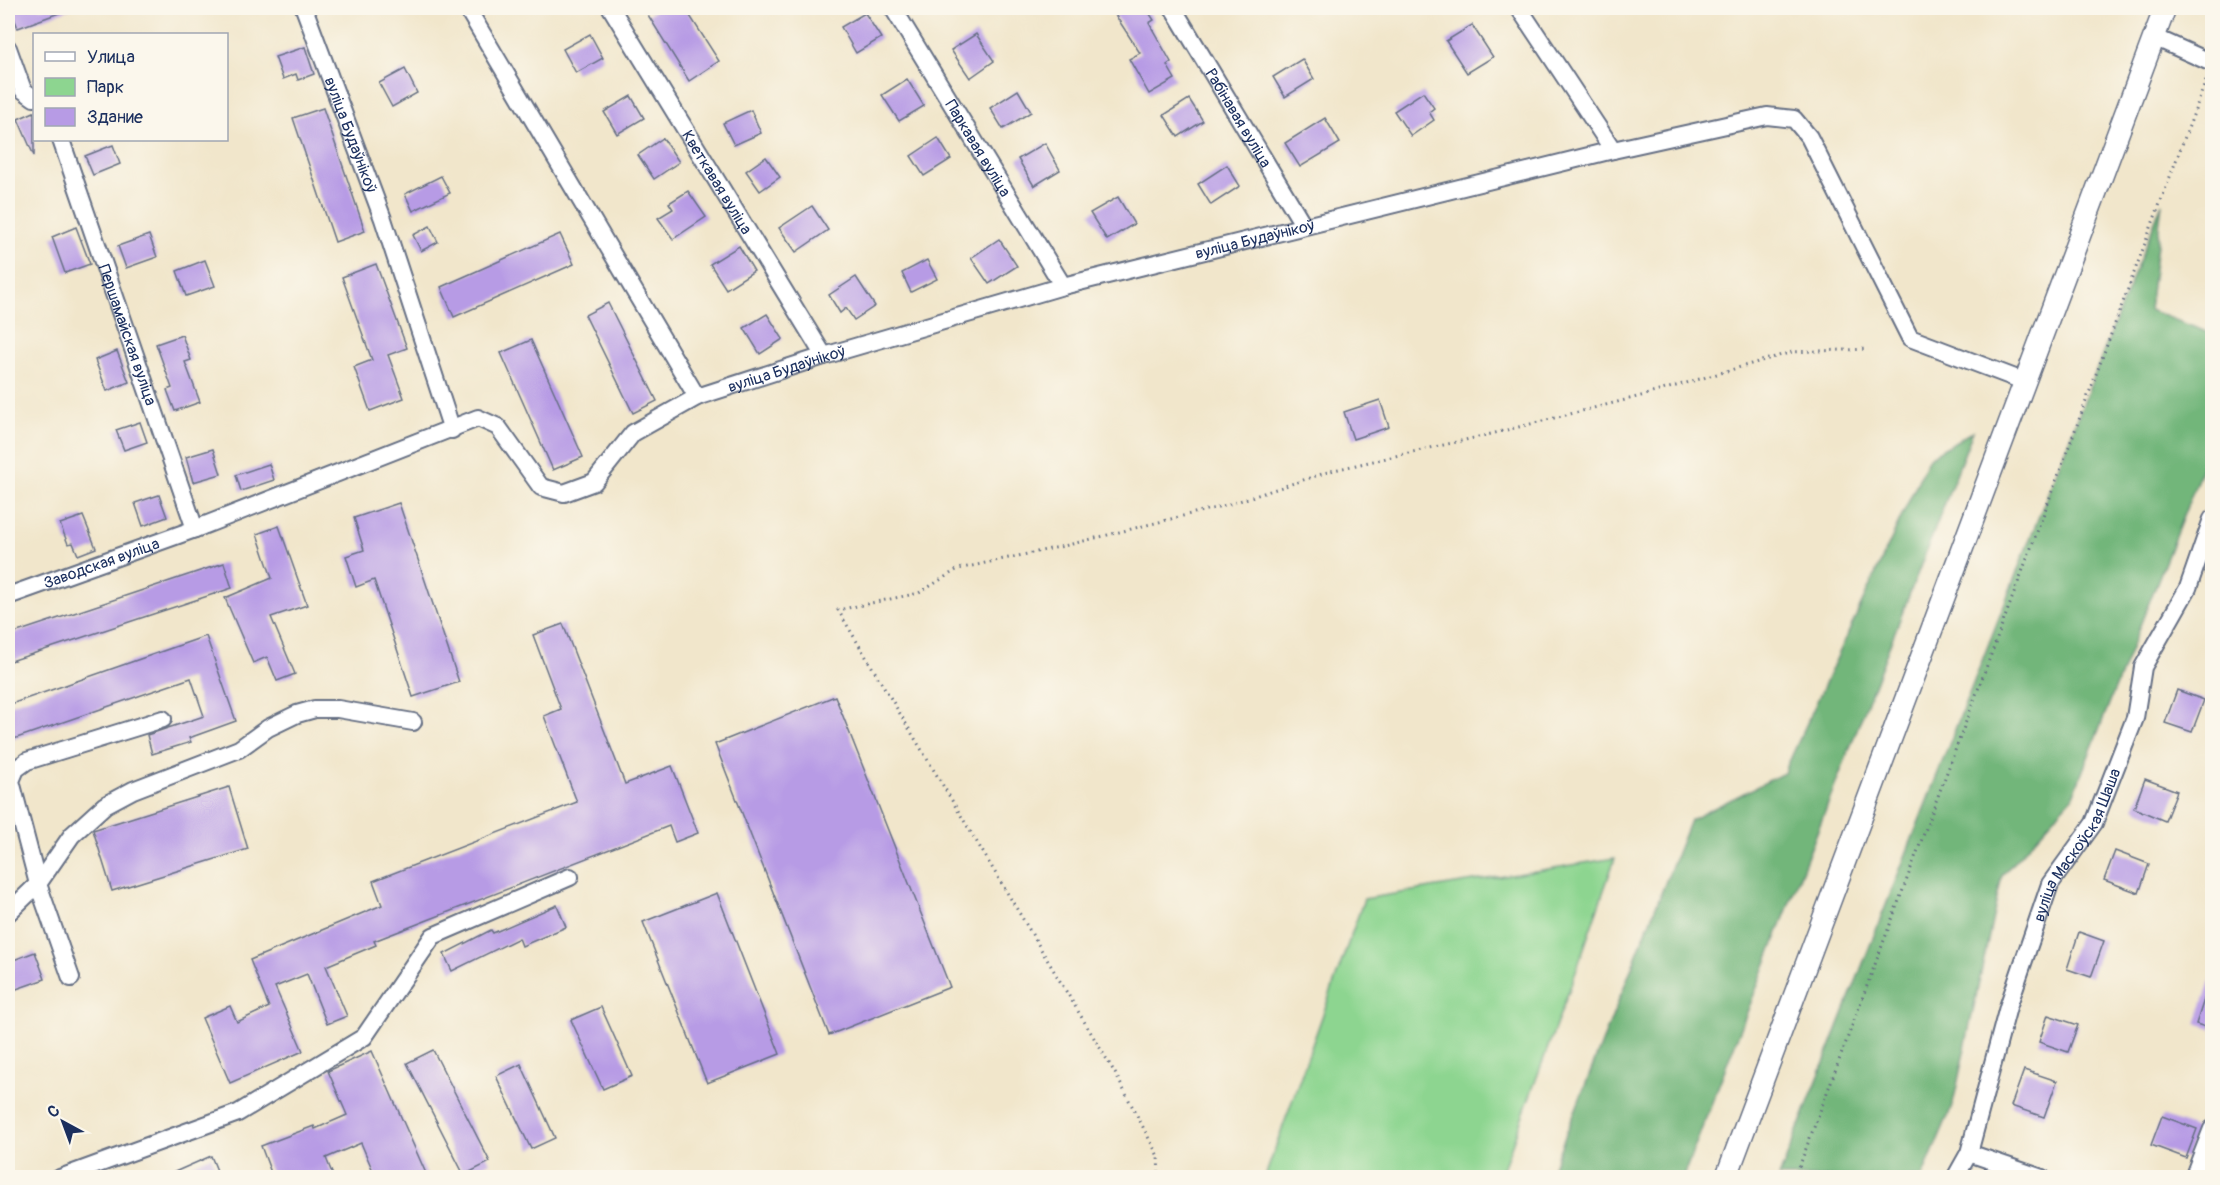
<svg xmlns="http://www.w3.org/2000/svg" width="2220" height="1185" viewBox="0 0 2220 1185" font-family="Pangolin,sans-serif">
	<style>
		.green { fill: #8dd590; stroke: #548277; stroke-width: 1.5 }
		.forest { fill: #72b67a; stroke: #46726c; stroke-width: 1.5 }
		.building { fill: #b79be5 }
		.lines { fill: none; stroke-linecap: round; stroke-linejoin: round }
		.minor-casing { stroke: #666f84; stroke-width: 20 }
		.major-casing { stroke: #666f84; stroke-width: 24 }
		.path { stroke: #666f84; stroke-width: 3; stroke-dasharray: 1.5 4.5; stroke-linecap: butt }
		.minor { stroke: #fff; stroke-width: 16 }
		.major { stroke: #fff; stroke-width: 21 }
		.labels { text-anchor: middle; stroke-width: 5; stroke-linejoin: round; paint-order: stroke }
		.street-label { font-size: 16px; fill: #1b2f5e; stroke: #fbf7ec }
	</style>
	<rect width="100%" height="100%" fill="#fbf7ec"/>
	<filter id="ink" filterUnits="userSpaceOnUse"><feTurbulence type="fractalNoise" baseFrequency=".0167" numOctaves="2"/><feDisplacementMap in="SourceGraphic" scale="12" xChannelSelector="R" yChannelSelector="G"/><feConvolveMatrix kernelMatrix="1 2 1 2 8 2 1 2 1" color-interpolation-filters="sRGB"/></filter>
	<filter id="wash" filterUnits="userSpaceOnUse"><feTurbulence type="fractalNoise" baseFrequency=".008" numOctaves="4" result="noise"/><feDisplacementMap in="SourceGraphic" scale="24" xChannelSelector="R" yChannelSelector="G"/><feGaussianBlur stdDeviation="1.35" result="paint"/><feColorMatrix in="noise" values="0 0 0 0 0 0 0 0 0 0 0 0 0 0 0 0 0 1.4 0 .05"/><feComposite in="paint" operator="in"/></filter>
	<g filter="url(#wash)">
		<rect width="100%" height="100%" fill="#f1e6cb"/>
		<polygon class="green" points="1615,858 1575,974 1500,1177 1265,1177 1364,899"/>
		<g class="forest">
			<polygon points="2162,203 2149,310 2212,334 2212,443 2072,798 2002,875 1953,1104 1922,1177 1779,1177"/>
			<polygon points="1973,431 1683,1177 1549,1177 1690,820 1784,773 1929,457"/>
		</g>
		<g id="blocks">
			<g class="building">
				<polygon points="10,8 70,8 70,9 18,28"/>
				<polygon points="659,8 685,8 719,61 689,81 648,15"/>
				<polygon points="1123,8 1146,8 1154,20 1149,23 1171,62 1167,65 1175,79 1149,94 1129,59 1140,53 1114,13"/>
				<polygon points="865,13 881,38 856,53 841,27"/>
				<polygon points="1472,25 1493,57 1467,73 1446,41"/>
				<polygon points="590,34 603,58 576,73 563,49"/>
				<polygon points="976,34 994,61 970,78 951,50"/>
				<polygon points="305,47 314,74 298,80 296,74 283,79 275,57"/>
				<polygon points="1302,59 1314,79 1285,97 1273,77"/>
				<polygon points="405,69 417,93 392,107 379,83"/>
				<polygon points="907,79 924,106 899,121 882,95"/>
				<polygon points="1018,90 1031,112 1003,129 990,108"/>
				<polygon points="1423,92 1434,108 1429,112 1434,120 1411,136 1394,111"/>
				<polygon points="631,96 644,118 617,134 604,112"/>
				<polygon points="1189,99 1203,121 1178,137 1164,115"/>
				<polygon points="323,108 365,231 335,242 293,118"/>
				<polygon points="751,110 761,133 734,145 723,123"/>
				<polygon points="34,112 34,156 18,119"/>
				<polygon points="1325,118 1340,143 1300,167 1285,143"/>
				<polygon points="663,138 679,162 654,179 638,155"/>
				<polygon points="938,138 951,159 924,176 911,156"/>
				<polygon points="1045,143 1060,170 1034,186 1018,159"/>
				<polygon points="113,145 120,164 93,175 85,156"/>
				<polygon points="766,157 780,177 760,191 746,171"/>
				<polygon points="1227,165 1240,186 1211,205 1198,184"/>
				<polygon points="441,176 450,193 413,211 405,194"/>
				<polygon points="688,191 706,217 673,239 658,218 673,209 669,203"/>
				<polygon points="1118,197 1134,224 1107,240 1090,213"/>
				<polygon points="812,206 828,230 796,252 779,228"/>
				<polygon points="430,226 438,242 421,251 413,235"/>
				<polygon points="76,227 90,264 65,273 52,237"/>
				<polygon points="560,234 574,264 454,317 441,287"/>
				<polygon points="149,235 157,257 126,268 118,246"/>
				<polygon points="999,239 1017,266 989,284 971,258"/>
				<polygon points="739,246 754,271 726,289 710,264"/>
				<polygon points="205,260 215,286 186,296 177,271"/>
				<polygon points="927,260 937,279 911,292 902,273"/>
				<polygon points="376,264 407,348 388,355 404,398 370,411 354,367 372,360 342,277"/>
				<polygon points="856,277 875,306 854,320 846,308 840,313 829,295"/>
				<polygon points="608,303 657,401 633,413 585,315"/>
				<polygon points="767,314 783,339 760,354 744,328"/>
				<polygon points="182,335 191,360 185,362 200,402 175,411 167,390 172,388 156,344"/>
				<polygon points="531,340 583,457 553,470 501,353"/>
				<polygon points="117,351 129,382 107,391 95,360"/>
				<polygon points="1380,400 1389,427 1353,439 1344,412"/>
				<polygon points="140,422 147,442 124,450 116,430"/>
				<polygon points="213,449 221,474 193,482 186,457"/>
				<polygon points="269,464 274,480 241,491 236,475"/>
				<polygon points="159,495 167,517 143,526 135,503"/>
				<polygon points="399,503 459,682 413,697 374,580 356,587 346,556 364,550 354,518"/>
				<polygon points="83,516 96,548 78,555 73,543 68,544 60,524"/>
				<polygon points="279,526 307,605 271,617 295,674 277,681 267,657 253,663 225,598 272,578 257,534"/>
				<polygon points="224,563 232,588 8,662 8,635"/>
				<polygon points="563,624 625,784 672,766 698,833 675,842 669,826 374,941 376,945 326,966 347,1016 327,1024 307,974 275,987 303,1051 230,1083 202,1018 230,1006 237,1022 269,1007 250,960 382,905 373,881 577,802 544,716 561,709 533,635"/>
				<polygon points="206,636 236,721 189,738 191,742 152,754 147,735 204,716 191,678 8,741 8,705"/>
				<polygon points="2177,690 2204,700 2192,732 2165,723"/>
				<polygon points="835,696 950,987 829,1035 715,744"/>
				<polygon points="2145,779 2177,791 2165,821 2134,808"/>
				<polygon points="229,787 248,849 112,891 93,830"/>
				<polygon points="2115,851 2149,864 2139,893 2104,880"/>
				<polygon points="717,893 780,1054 707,1083 643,922"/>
				<polygon points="557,905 566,927 522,946 519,938 452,971 444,954 491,930 493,933"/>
				<polygon points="2079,932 2104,941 2091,977 2067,969"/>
				<polygon points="35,952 45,979 8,992 8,962"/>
				<polygon points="2210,981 2212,981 2212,1029 2196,1024"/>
				<polygon points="601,1007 632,1076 603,1089 571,1020"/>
				<polygon points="2048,1015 2078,1025 2068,1052 2039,1042"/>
				<polygon points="433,1050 490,1162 464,1175 407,1063"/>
				<polygon points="372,1051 428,1178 376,1178 361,1143 326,1158 334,1178 273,1178 261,1146 314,1126 315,1129 347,1115 328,1071"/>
				<polygon points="521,1064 555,1138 531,1149 496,1076"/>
				<polygon points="2024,1070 2057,1081 2044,1117 2011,1106"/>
				<polygon points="2162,1116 2197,1129 2186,1158 2151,1145"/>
				<polygon points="211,1156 220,1178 161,1178"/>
			</g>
		</g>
	</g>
	<g filter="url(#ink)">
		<use href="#blocks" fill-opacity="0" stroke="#666f84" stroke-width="1.5"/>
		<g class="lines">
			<g class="minor-casing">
				<g id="minor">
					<path id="s1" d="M 304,8 L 383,219 L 452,430"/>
					<polyline points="467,8 697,397"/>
					<path id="s2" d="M 611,8 L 824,356"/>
					<path id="s3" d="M 893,8 L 1063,286"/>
					<path id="s4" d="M 1173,8 L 1304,226"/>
					<polyline points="1519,8 1613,150"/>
					<polyline points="2154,37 2212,63"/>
					<polyline points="8,48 23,90 34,98"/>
					<path id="s5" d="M 61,140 L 195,529"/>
					<path id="s6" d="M 8,596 L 195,529 L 478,418 L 498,427 L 541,487 L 564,493 L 594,482 L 633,433 L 697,397 L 824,356 L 1063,286 L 1613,150 L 1767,116 L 1794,119 L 1809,137 L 1910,338 L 2023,381"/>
					<polyline points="8,913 38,884 72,835 105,805 133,790 239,749 268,728 297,714 315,709 338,709 413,722"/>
					<polyline points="71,978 38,884 11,781 16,769 27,761 163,719"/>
					<polyline points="1969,1153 2042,1178"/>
					<polyline points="60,1178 238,1113 364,1037 433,936 570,877"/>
					<path id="s7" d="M 1955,1178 L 1969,1153 L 2008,1007 L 2050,884 L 2094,823 L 2135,718 L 2143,667 L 2188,588 L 2212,519"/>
					<polyline points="2193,1178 2212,1129"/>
				</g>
			</g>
			<g class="major-casing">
				<polyline id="major" points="1726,1178 2165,8"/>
			</g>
			<g class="path">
				<polyline points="1159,1178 1158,1156 1115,1073 838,610 919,593 958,569 1064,546 1230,504 1334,470 1487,435 1645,395 1792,352 1868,349"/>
				<polyline points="1795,1178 2207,78"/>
			</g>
			<use href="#minor" class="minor"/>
			<use href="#major" class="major"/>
		</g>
	</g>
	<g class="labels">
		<g class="street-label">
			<text dy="6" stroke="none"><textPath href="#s4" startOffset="128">Рабінавая вуліца</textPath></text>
			<text dy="6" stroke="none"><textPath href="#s1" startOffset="135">вуліца Будаўнікоў</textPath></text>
			<text dy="6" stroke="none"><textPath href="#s3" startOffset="164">Паркавая вуліца</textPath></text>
			<text dy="6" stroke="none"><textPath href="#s2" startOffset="204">Кветкавая вуліца</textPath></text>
			<text dy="6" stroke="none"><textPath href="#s6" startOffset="1370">вуліца Будаўнікоў</textPath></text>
			<text dy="6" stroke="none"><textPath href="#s5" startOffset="206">Першамайская вуліца</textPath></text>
			<text dy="6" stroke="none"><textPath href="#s6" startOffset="884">вуліца Будаўнікоў</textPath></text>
			<text dy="6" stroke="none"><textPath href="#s6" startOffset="99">Заводская вуліца</textPath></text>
			<text dy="6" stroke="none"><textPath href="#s7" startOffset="357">вуліца Маскоўская Шаша</textPath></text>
		</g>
	</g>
	<rect width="2220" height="1185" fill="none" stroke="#fbf7ec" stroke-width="30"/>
	<rect x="33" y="33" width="195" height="108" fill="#fbf7ec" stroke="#a1a7b3" stroke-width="1.5"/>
	<rect x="45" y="52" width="30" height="9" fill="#ffffff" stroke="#a1a7b3" stroke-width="1.5"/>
	<text x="87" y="63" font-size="18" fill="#1b2f5e">Улица</text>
	<rect x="45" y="78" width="30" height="18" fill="#8dd590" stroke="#a1a7b3" stroke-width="1.5"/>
	<text x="87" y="93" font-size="18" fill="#1b2f5e">Парк</text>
	<rect x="45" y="108" width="30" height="18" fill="#b79be5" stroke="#a1a7b3" stroke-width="1.5"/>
	<text x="87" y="123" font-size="18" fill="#1b2f5e">Здание</text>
	<g transform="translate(63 1122) rotate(319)" stroke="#fbf7ec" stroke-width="4.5" paint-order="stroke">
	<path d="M0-4.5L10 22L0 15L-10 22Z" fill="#1b2f5e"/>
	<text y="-9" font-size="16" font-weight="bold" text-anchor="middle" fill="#1b2f5e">С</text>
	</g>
</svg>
